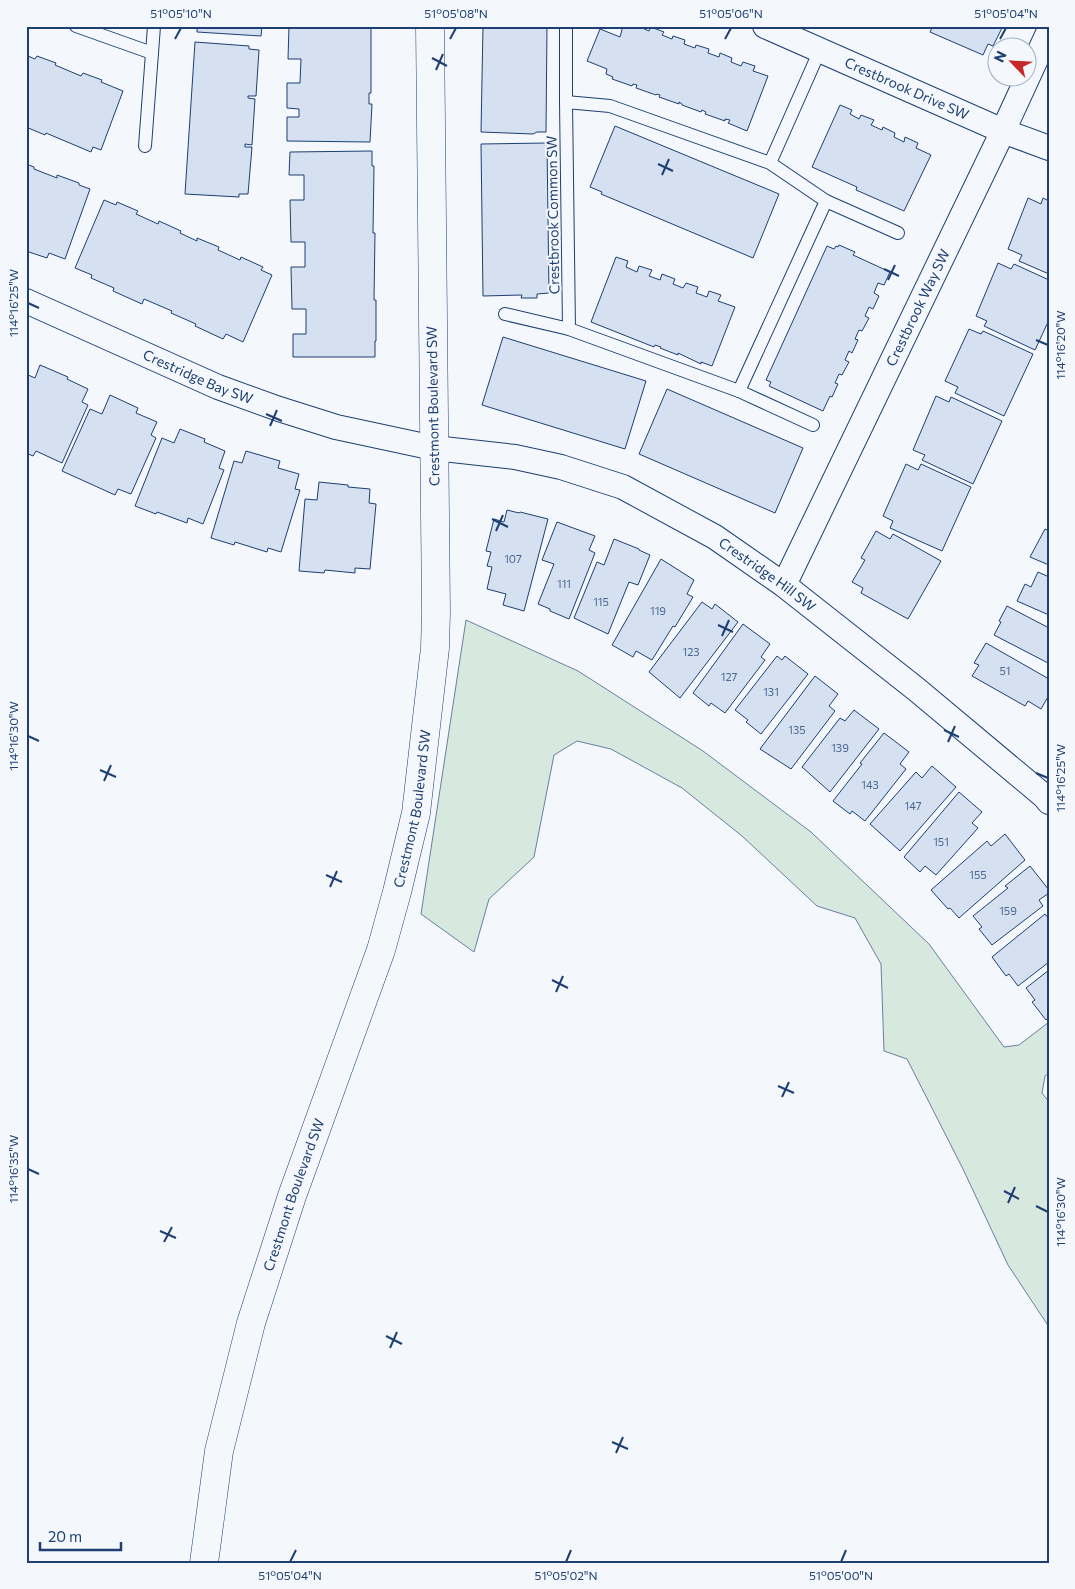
<svg xmlns="http://www.w3.org/2000/svg" width="1075" height="1589" viewBox="0 0 1075 1589" font-family="Commissioner,sans-serif">
	<style>
		.green { fill: #d7e8df; stroke: #687fa3 }
		.building { fill: #d5e0f0; stroke: #1d3f73 }
		.lines { fill: none; stroke-linecap: round; stroke-linejoin: round }
		.lane-casing { stroke: #1d3f73; stroke-width: 14 }
		.street-casing { stroke: #1d3f73; stroke-width: 26 }
		.secondary-casing { stroke: #1d3f73; stroke-width: 29 }
		.lane { stroke: #f4f7fb; stroke-width: 12 }
		.street { stroke: #f4f7fb; stroke-width: 24 }
		.secondary { stroke: #f4f7fb; stroke-width: 28 }
		.ticks { fill: none; stroke: #1d3f73; stroke-width: 2 }
		.labels { text-anchor: middle; stroke-width: 4; stroke-linejoin: round; paint-order: stroke }
		.number-label { font-size: 11px; fill: #4b6792 }
		.street-label { font-size: 14px; fill: #1d3f73; stroke: #f4f7fb }
		.neatline { fill: none; stroke: #1d3f73; stroke-width: 2 }
		.ticks-label { font-size: 12px; text-anchor: middle; fill: #1d3f73 }
	</style>
	<rect width="100%" height="100%" fill="#f4f7fb"/>
	<polygon class="green" points="466,620 578,671 703,751 811,832 929,944 1004,1047 1019,1045 1049,1022 1049,1073 1045,1076 1042,1093 1049,1102 1049,1327 1008,1265 963,1169 907,1059 884,1051 881,964 855,918 817,906 742,836 682,788 611,749 577,741 554,755 534,857 489,899 474,952 421,914"/>
	<g class="building">
		<polygon points="197,26 262,26 261,36 197,32"/>
		<polygon points="289,26 371,26 371,93 369,93 369,104 372,104 370,142 287,141 287,117 299,117 299,109 287,108 287,83 300,83 301,59 288,59"/>
		<polygon points="483,26 547,26 546,132 537,132 533,134 481,132"/>
		<polygon points="623,26 640,26 640,27 649,31 651,27 664,32 662,35 672,39 673,36 685,40 684,44 695,48 696,45 709,49 708,53 719,57 720,53 732,58 731,62 741,66 743,62 755,66 753,71 768,76 747,131 728,123 730,120 725,119 725,121 705,114 706,112 702,110 701,112 682,105 682,104 679,102 679,104 659,97 660,95 657,94 656,95 636,88 637,85 633,84 632,86 612,79 613,77 606,74 607,69 587,61 600,29 620,37"/>
		<polygon points="933,26 1003,26 993,46 988,44 983,55 930,32"/>
		<polygon points="195,42 249,46 249,49 259,50 256,96 248,96 248,98 255,99 252,145 245,144 245,147 252,147 248,194 239,194 239,197 185,194"/>
		<polygon points="28,56 35,59 37,56 56,63 55,65 81,76 83,73 102,80 101,82 123,91 101,150 93,147 91,152 46,133 45,135 26,127 26,61"/>
		<polygon points="840,105 852,110 850,114 859,119 861,115 874,120 871,125 882,130 883,127 895,133 894,137 904,142 905,137 918,143 916,148 931,155 904,211 856,190 857,187 812,167"/>
		<polygon points="615,126 779,194 753,258 601,194 602,192 590,187"/>
		<polygon points="547,143 549,293 537,294 537,298 521,298 522,295 483,296 481,144"/>
		<polygon points="372,151 372,166 374,166 373,233 375,233 374,300 376,300 376,341 375,341 375,357 293,357 293,334 306,334 306,309 292,309 291,267 305,267 305,242 291,242 290,200 304,200 304,175 289,175 290,152"/>
		<polygon points="26,164 34,167 34,169 57,178 57,175 79,183 79,185 90,189 65,259 49,253 47,258 26,251"/>
		<polygon points="1028,198 1041,204 1043,198 1049,201 1049,274 1019,261 1022,255 1008,249"/>
		<polygon points="104,200 116,205 117,202 138,211 136,214 158,224 159,221 181,231 180,233 197,241 197,238 219,247 218,250 240,260 241,257 263,267 261,270 272,275 243,342 226,334 223,339 195,326 196,324 171,313 172,311 144,299 142,304 113,291 114,288 91,278 92,275 75,268"/>
		<polygon points="839,245 855,252 853,255 890,272 884,285 878,283 874,293 879,296 873,309 869,307 865,316 869,318 862,331 859,330 855,339 858,340 852,353 849,351 845,360 849,362 842,375 839,374 835,383 838,384 832,397 830,396 823,411 769,386 771,382 766,380 827,246 834,249 836,246 838,247"/>
		<polygon points="616,257 628,261 626,267 637,272 639,266 652,270 649,276 660,280 662,274 675,279 673,284 683,288 686,283 698,287 696,293 707,297 709,291 721,295 718,301 735,307 712,366 701,362 701,364 678,353 678,355 660,348 661,347 655,345 654,347 591,322"/>
		<polygon points="998,263 1011,269 1014,264 1049,280 1049,320 1035,350 984,326 987,321 976,316"/>
		<polygon points="969,329 981,334 983,331 1033,354 1004,416 955,393 958,387 945,381"/>
		<polygon points="503,337 646,381 625,449 482,405"/>
		<polygon points="40,365 68,377 67,379 88,389 82,402 88,405 62,463 36,451 33,456 26,453 26,374 35,378"/>
		<polygon points="667,389 803,448 775,513 639,454"/>
		<polygon points="110,395 138,408 136,413 157,422 151,435 156,438 131,494 118,489 115,495 62,471 90,409 102,414"/>
		<polygon points="936,396 949,402 951,397 1002,421 973,484 922,460 925,455 913,450"/>
		<polygon points="180,429 205,439 204,442 225,451 219,468 224,470 203,524 188,518 187,523 157,512 156,514 135,506 162,438 174,443"/>
		<polygon points="246,451 280,461 278,468 299,474 295,489 300,490 281,552 268,548 267,552 235,542 234,545 211,538 234,461 242,463"/>
		<polygon points="906,464 918,470 921,464 971,487 942,551 890,528 893,521 883,516"/>
		<polygon points="319,482 348,485 348,487 370,489 369,503 376,504 370,569 355,568 355,573 325,570 324,573 299,571 305,499 317,500"/>
		<polygon points="507,510 519,513 520,512 548,519 524,611 503,605 506,594 487,589 492,567 487,566 491,552 486,551 494,519 504,522"/>
		<polygon points="557,522 595,536 589,550 595,553 569,619 550,611 550,609 538,604 554,564 542,560"/>
		<polygon points="1045,529 1049,531 1049,565 1030,557"/>
		<polygon points="876,531 890,539 893,534 941,561 908,619 861,593 863,588 852,582 865,560 861,558"/>
		<polygon points="614,539 639,549 639,550 650,555 638,585 629,582 608,634 574,618 597,562 604,565"/>
		<polygon points="661,559 694,580 687,594 693,597 675,627 673,626 652,660 636,651 633,657 612,645"/>
		<polygon points="1038,572 1049,577 1049,615 1017,601 1025,584 1031,587"/>
		<polygon points="702,602 712,609 715,604 738,622 680,698 649,672"/>
		<polygon points="1007,606 1049,628 1048,663 994,635 1001,622 999,621"/>
		<polygon points="743,624 770,644 761,657 765,660 725,713 711,703 709,706 693,693"/>
		<polygon points="986,643 1049,679 1049,695 1041,709 1028,701 1025,706 972,676 979,665 974,663"/>
		<polygon points="777,656 782,660 785,656 808,674 761,734 746,722 748,720 735,710"/>
		<polygon points="815,676 838,694 829,706 835,711 791,769 760,749"/>
		<polygon points="854,710 879,729 830,792 802,767 840,718 845,721"/>
		<polygon points="884,733 909,752 900,764 906,769 865,821 852,811 850,814 833,801 862,764 860,763"/>
		<polygon points="932,766 956,787 900,851 870,824 916,772 922,778"/>
		<polygon points="959,792 982,812 972,823 978,828 936,875 925,866 920,872 904,857"/>
		<polygon points="1005,834 1025,860 959,918 950,908 948,909 931,890 987,841 991,846"/>
		<polygon points="1030,866 1049,890 1049,893 1039,900 1043,906 992,945 979,929 982,927 973,916 1008,888 1005,886"/>
		<polygon points="1045,914 1049,919 1049,962 1018,986 1009,974 1006,976 992,957"/>
		<polygon points="1049,970 1049,1017 1046,1020 1032,1002 1035,1000 1026,988"/>
	</g>
	<g class="lines">
		<g class="lane-casing">
			<g id="lane">
				<polyline points="76,26 152,53 154,26"/>
				<polyline points="566,26 566,102"/>
				<polyline points="145,146 152,53"/>
				<polyline points="770,163 826,201 739,391 569,329 566,102 610,106 770,163 820,50"/>
				<polyline points="826,201 898,233"/>
				<polyline points="505,314 569,329"/>
				<polyline points="739,391 813,425"/>
			</g>
		</g>
		<g class="street-casing">
			<g id="street">
				<path id="s1" d="M 765,26 L 1003,131 L 1049,148"/>
				<path id="s2" d="M 26,301 L 218,387 L 279,409 L 336,427 L 434,448 L 515,457 L 561,467 L 623,487 L 715,537 L 784,585 L 916,689 L 1044,796 L 1049,802"/>
				<path id="s3" d="M 784,585 L 1003,131 L 1049,31"/>
			</g>
		</g>
		<g class="secondary-casing">
			<g id="secondary">
				<path id="s4" d="M 204,1563 L 219,1451 L 251,1323 L 292,1196 L 381,950 L 397,892 L 416,813 L 435,648 L 436,612 L 430,26"/>
			</g>
		</g>
		<use href="#lane" class="lane"/>
		<use href="#street" class="street"/>
		<use href="#secondary" class="secondary"/>
	</g>
	<path class="ticks" d="M 175,39 L 181,28M 450,39 L 456,28M 725,39 L 731,28M 1000,39 L 1006,28M 432,58 L 447,66M 436,70 L 443,54M 658,164 L 673,171M 662,175 L 669,159M 884,269 L 899,276M 888,280 L 895,265M 28,303 L 39,308M 1036,340 L 1048,345M 266,414 L 282,421M 270,426 L 277,410M 492,519 L 508,527M 496,531 L 503,515M 718,625 L 733,632M 722,636 L 729,620M 944,730 L 959,737M 28,736 L 39,741M 948,742 L 955,726M 100,770 L 116,777M 1036,773 L 1048,778M 104,781 L 111,765M 326,875 L 342,882M 330,887 L 337,871M 552,980 L 568,988M 556,992 L 563,976M 778,1086 L 794,1093M 782,1097 L 789,1082M 28,1169 L 39,1174M 1004,1191 L 1019,1199M 1008,1203 L 1015,1187M 1036,1206 L 1048,1212M 160,1231 L 176,1238M 164,1242 L 172,1227M 386,1336 L 402,1344M 390,1348 L 397,1332M 612,1442 L 628,1449M 616,1453 L 623,1437M 290,1562 L 296,1550M 566,1562 L 571,1550M 841,1562 L 846,1550"/>
	<g class="labels">
		<g class="number-label">
			<text x="513" y="563">107</text>
			<text x="564" y="588">111</text>
			<text x="601" y="606">115</text>
			<text x="658" y="615">119</text>
			<text x="691" y="656">123</text>
			<text x="1005" y="675">51</text>
			<text x="729" y="681">127</text>
			<text x="771" y="696">131</text>
			<text x="797" y="734">135</text>
			<text x="840" y="752">139</text>
			<text x="870" y="789">143</text>
			<text x="913" y="810">147</text>
			<text x="941" y="846">151</text>
			<text x="978" y="879">155</text>
			<text x="1008" y="915">159</text>
		</g>
		<g class="street-label">
			<text dy="5" stroke="none"><textPath href="#s1" startOffset="155">Crestbrook Drive SW</textPath></text>
			<text transform="translate(553 215) rotate(-91)" y="5">Crestbrook Common SW</text>
			<text dy="5" stroke="none"><textPath href="#s3" startOffset="308">Crestbrook Way SW</textPath></text>
			<text dy="5" stroke="none"><textPath href="#s2" startOffset="188">Crestridge Bay SW</textPath></text>
			<text transform="translate(433 406) rotate(-91)" y="5">Crestmont Boulevard SW</text>
			<text dy="5" stroke="none"><textPath href="#s2" startOffset="798">Crestridge Hill SW</textPath></text>
			<text dy="5" stroke="none"><textPath href="#s4" startOffset="785">Crestmont Boulevard SW</textPath></text>
			<text dy="5" stroke="none"><textPath href="#s4" startOffset="380">Crestmont Boulevard SW</textPath></text>
		</g>
	</g>
	<rect width="1075" height="1589" fill="none" stroke="#f4f7fb" stroke-width="55"/>
	<g transform="translate(1012 62) rotate(295)"><circle r="24" fill="#f4f7fb" stroke="#9eadc5"/>
	<path d="M0-4L9 19L0 12L-9 19Z" fill="#c62828"/>
	<text y="-8" font-size="14" font-weight="bold" text-anchor="middle" fill="#1d3f73">N</text>
	</g>
	<path d="M40 1542v8h81v-8" fill="none" stroke="#1d3f73" stroke-width="2.5"/>
	<text x="48" y="1542" font-size="15" fill="#1d3f73" stroke="#f4f7fb" stroke-width="4" paint-order="stroke">20 m</text>
	<rect x="28" y="28" width="1020" height="1534" class="neatline"/>
	<g class="ticks-label">
		<text x="181" y="18">51°05'10"N</text>
		<text x="456" y="18">51°05'08"N</text>
		<text x="731" y="18">51°05'06"N</text>
		<text x="1006" y="18">51°05'04"N</text>
		<text transform="translate(14 303) rotate(-90)" y="4">114°16'25"W</text>
		<text transform="translate(1061 345) rotate(-90)" y="4">114°16'20"W</text>
		<text transform="translate(14 736) rotate(-90)" y="4">114°16'30"W</text>
		<text transform="translate(1061 778) rotate(-90)" y="4">114°16'25"W</text>
		<text transform="translate(14 1169) rotate(-90)" y="4">114°16'35"W</text>
		<text transform="translate(1061 1212) rotate(-90)" y="4">114°16'30"W</text>
		<text x="290" y="1580">51°05'04"N</text>
		<text x="566" y="1580">51°05'02"N</text>
		<text x="841" y="1580">51°05'00"N</text>
	</g>
</svg>
